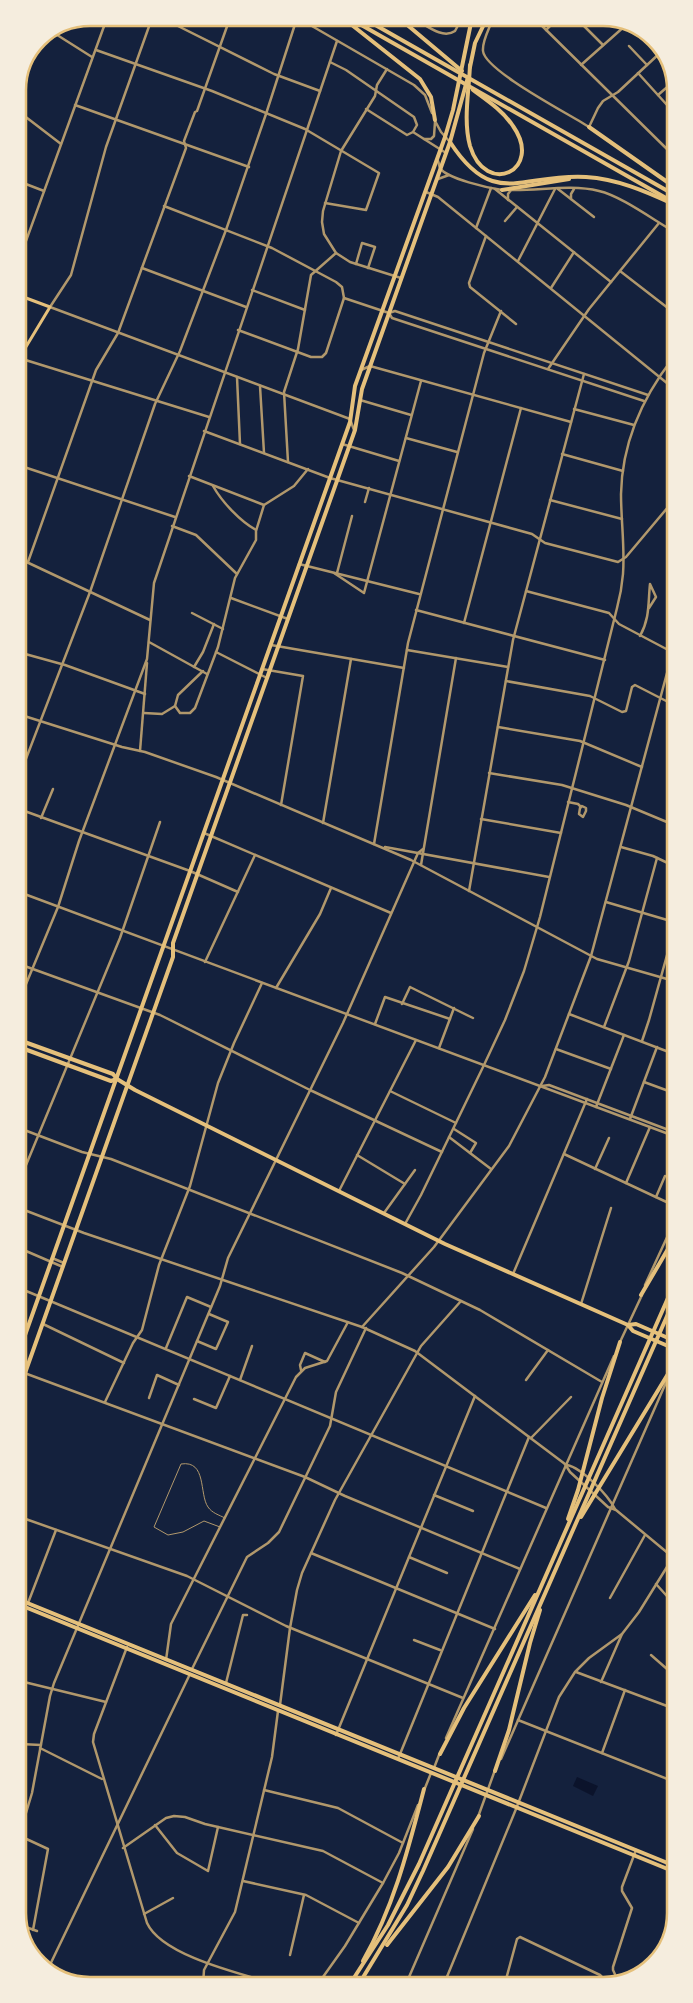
<svg xmlns="http://www.w3.org/2000/svg" width="693" height="2003" viewBox="0 0 693 2003" font-family="Manrope,sans-serif">
	<style>
		.water { fill: #0b132b }
		.lines { fill: none; stroke-linecap: round; stroke-linejoin: round }
		.service { stroke: #b1986c; stroke-width: 1 }
		.minor { stroke: #b1986c; stroke-width: 2.5 }
		.tertiary { stroke: #b1986c; stroke-width: 2.5 }
		.secondary { stroke: #e5c07b; stroke-width: 3 }
		.primary { stroke: #e5c07b; stroke-width: 4 }
		.trunk { stroke: #e5c07b; stroke-width: 4 }
		.motorway { stroke: #e5c07b; stroke-width: 4 }
		.rim { fill: none; stroke: #e5c07b; stroke-width: 2.5 }
	</style>
	<rect width="100%" height="100%" fill="#14213d"/>
	<polygon class="water" points="577,1777 598,1786 593,1796 573,1786"/>
	<g class="lines">
		<path class="service" d="M 220,1527 L 204,1521 L 183,1532 L 168,1535 L 154,1527 L 181,1464 C 207,1460 199,1494 208,1507 C 212,1513 219,1515 225,1518"/>
		<g class="minor">
			<polyline points="162,18 274,74 320,91"/>
			<polyline points="576,18 603,45"/>
			<polyline points="546,30 558,18"/>
			<polyline points="54,33 92,57"/>
			<polyline points="629,46 647,65"/>
			<polyline points="96,50 212,91 305,129 379,173 366,210 325,203"/>
			<polyline points="330,62 346,70 414,117 417,125 413,132"/>
			<polyline points="581,65 626,25"/>
			<polyline points="638,73 667,105"/>
			<polyline points="658,95 673,82"/>
			<polyline points="75,105 249,167"/>
			<polyline points="366,109 407,135 413,132 446,153"/>
			<polyline points="18,111 61,144"/>
			<polyline points="589,127 598,108 603,101 618,92 661,52"/>
			<polyline points="18,181 44,191"/>
			<polyline points="495,189 611,282"/>
			<polyline points="558,189 594,217"/>
			<polyline points="571,199 571,194 574,189"/>
			<polyline points="508,200 508,194 511,190"/>
			<polyline points="164,206 272,248 336,282 342,287 344,298 326,353 322,357 311,357 238,330"/>
			<polyline points="505,221 517,207"/>
			<polyline points="476,228 491,188"/>
			<polyline points="486,236 469,283 470,287 516,324"/>
			<polyline points="336,253 350,262 401,278"/>
			<polyline points="518,261 555,189"/>
			<polyline points="356,264 362,243 375,247 368,268"/>
			<polyline points="142,268 246,307"/>
			<polyline points="620,271 673,312"/>
			<polyline points="551,288 574,252"/>
			<polyline points="252,290 305,310"/>
			<polyline points="344,298 389,313 395,311 648,395"/>
			<polyline points="50,307 71,275 106,147 152,18"/>
			<polyline points="389,313 392,318 644,401"/>
			<polyline points="19,358 209,417"/>
			<polyline points="548,369 589,309 659,223"/>
			<polyline points="361,370 370,366 571,422"/>
			<polyline points="237,377 240,444"/>
			<polyline points="260,386 264,453"/>
			<polyline points="360,400 411,415"/>
			<polyline points="574,409 634,425"/>
			<polyline points="204,431 330,478 532,534 545,543 618,562 626,557 674,500"/>
			<polyline points="406,438 457,452"/>
			<polyline points="342,444 399,461"/>
			<polyline points="562,454 623,471"/>
			<polyline points="288,462 284,392 298,349 311,275 336,253 324,234 322,222 323,211 341,151 375,96 377,85 387,69"/>
			<polyline points="18,465 175,517"/>
			<polyline points="189,476 264,505"/>
			<path d="M 213,486 C 222,502 240,521 256,530"/>
			<polyline points="550,500 622,519"/>
			<polyline points="365,502 369,488"/>
			<polyline points="172,526 196,535 237,574"/>
			<polyline points="18,558 150,620"/>
			<polyline points="28,562 96,370 118,333 186,148 184,141 195,112 197,111 230,18"/>
			<polyline points="299,564 419,594"/>
			<polyline points="334,573 364,593 421,381"/>
			<polyline points="337,573 352,516"/>
			<polyline points="526,591 609,613 619,624 672,652"/>
			<polyline points="231,598 288,619"/>
			<polyline points="416,610 605,660"/>
			<polyline points="192,613 223,629"/>
			<polyline points="464,623 521,408"/>
			<path d="M 640,636 C 650,618 648,603 650,584 L 656,597 L 649,608"/>
			<polyline points="149,642 207,674"/>
			<polyline points="271,645 404,668"/>
			<polyline points="407,650 508,667"/>
			<polyline points="18,652 65,665 145,694"/>
			<polyline points="216,652 267,678"/>
			<polyline points="194,667 203,652 214,624"/>
			<polyline points="262,669 303,676 281,805"/>
			<polyline points="203,671 178,695 175,706 180,713 190,713 195,708 218,647 235,578 256,540 256,531 264,505 294,486 308,469"/>
			<polyline points="506,681 590,696 622,712 626,711 632,687 635,685 674,705"/>
			<polyline points="144,713 162,714 175,706"/>
			<polyline points="18,714 122,747 145,752 216,777 411,860 597,959 674,981"/>
			<polyline points="18,721 20,715"/>
			<polyline points="498,727 580,741 642,767"/>
			<polyline points="140,751 147,663"/>
			<polyline points="489,773 562,785 626,805 674,825"/>
			<polyline points="19,777 90,592 155,404 180,351 226,230 266,114 297,18"/>
			<polyline points="568,802 578,804 581,807"/>
			<polygon points="582,806 586,808 586,811 583,817 579,814 580,808"/>
			<polyline points="19,809 190,871 238,892"/>
			<polyline points="41,818 53,789"/>
			<polyline points="481,819 561,833"/>
			<polyline points="323,823 351,659"/>
			<polyline points="204,833 391,913"/>
			<polyline points="374,844 408,643 484,353 501,311"/>
			<polyline points="385,847 549,877"/>
			<polyline points="621,847 653,856 674,866"/>
			<polyline points="421,865 456,658"/>
			<polyline points="469,891 513,640 584,374"/>
			<polyline points="19,892 674,1136"/>
			<polyline points="606,902 674,922"/>
			<polyline points="205,962 255,855"/>
			<polyline points="19,964 160,1015 310,1090 442,1152"/>
			<polyline points="276,988 320,914 331,888"/>
			<polyline points="19,1001 58,907 79,841 147,659 154,583 337,41"/>
			<polyline points="402,1004 410,987 473,1018"/>
			<polyline points="569,1014 674,1054"/>
			<polyline points="375,1024 385,997 450,1019"/>
			<polyline points="604,1027 629,961 657,858"/>
			<polyline points="642,1041 649,1020 674,930"/>
			<polyline points="439,1048 454,1008"/>
			<polyline points="556,1049 611,1069"/>
			<polyline points="644,1082 674,1093"/>
			<polyline points="542,1086 549,1085 674,1132"/>
			<polyline points="390,1091 456,1123"/>
			<polyline points="596,1107 624,1035"/>
			<polyline points="630,1119 657,1047"/>
			<polyline points="19,1128 82,1152 111,1159 402,1273 480,1310 602,1382"/>
			<polyline points="454,1129 476,1143 470,1153"/>
			<polyline points="449,1137 491,1169"/>
			<polyline points="564,1154 675,1206"/>
			<polyline points="357,1155 405,1184"/>
			<polyline points="595,1169 609,1138"/>
			<polyline points="19,1182 120,938 160,822"/>
			<polyline points="626,1183 650,1127"/>
			<polyline points="339,1191 416,1040"/>
			<polyline points="656,1197 665,1176"/>
			<polyline points="19,1208 84,1233 362,1327 415,1351 565,1464"/>
			<polyline points="384,1213 415,1170"/>
			<path d="M 405,1224 L 421,1195 L 484,1065 L 505,1020 L 524,971 L 540,917 L 617,608 C 620,597 622,586 623,574 C 625,548 621,521 621,494 C 622,443 642,398 673,358"/>
			<polyline points="19,1248 63,1267"/>
			<polyline points="52,1258 64,1263"/>
			<polyline points="513,1274 587,1099"/>
			<polyline points="19,1288 546,1508"/>
			<polyline points="581,1304 611,1208"/>
			<polyline points="43,1324 124,1363"/>
			<polyline points="362,1327 434,1247 509,1146 545,1077 591,956 674,647"/>
			<polyline points="197,1341 216,1349 228,1322 209,1314"/>
			<polyline points="166,1348 187,1297 211,1307"/>
			<polyline points="301,1370 300,1365 305,1353 325,1362"/>
			<polyline points="19,1371 305,1477 345,1496 520,1569"/>
			<polyline points="240,1380 252,1346"/>
			<polyline points="526,1380 548,1350"/>
			<polyline points="149,1398 157,1375 179,1385"/>
			<polyline points="194,1399 216,1408 230,1376"/>
			<polyline points="105,1402 133,1343 142,1330 159,1265 190,1186 218,1083 234,1043 262,983"/>
			<polyline points="531,1438 571,1397"/>
			<polyline points="434,1495 473,1511"/>
			<polyline points="20,1517 187,1576 286,1626 463,1698"/>
			<polyline points="311,1553 495,1629"/>
			<polyline points="409,1557 447,1573"/>
			<polyline points="656,1584 675,1605"/>
			<polyline points="610,1598 645,1535"/>
			<polyline points="28,1603 56,1530"/>
			<polyline points="20,1620 26,1608"/>
			<polyline points="414,1640 440,1650"/>
			<path d="M 127,1647 L 94,1734 L 93,1742 L 147,1923 C 162,1956 242,1974 275,1984"/>
			<polyline points="651,1655 675,1676"/>
			<polyline points="166,1660 171,1624 296,1377 305,1368 327,1361 348,1322"/>
			<polyline points="192,1669 247,1557 268,1543 279,1532 330,1426 336,1392 366,1328"/>
			<polyline points="576,1672 675,1709"/>
			<polyline points="20,1681 106,1702"/>
			<polyline points="601,1682 622,1634 639,1612 675,1554"/>
			<polyline points="226,1683 243,1615 247,1615"/>
			<polyline points="669,1692 675,1680"/>
			<polyline points="280,1705 290,1628 297,1590 302,1573 335,1500 421,1346 461,1301"/>
			<polyline points="518,1720 675,1782"/>
			<polyline points="336,1735 475,1396"/>
			<polyline points="20,1744 41,1745"/>
			<polyline points="40,1748 102,1779"/>
			<polyline points="602,1753 625,1690"/>
			<polyline points="398,1759 529,1437"/>
			<polyline points="264,1790 338,1808 403,1843"/>
			<polyline points="155,1825 177,1853 208,1871 218,1827"/>
			<polyline points="20,1833 32,1793 50,1696 54,1683 220,1286 228,1258 343,1023 418,853 423,849"/>
			<polyline points="20,1836 48,1849 33,1930"/>
			<polyline points="123,1848 166,1818 174,1816 185,1817 205,1824 323,1851 383,1883"/>
			<polyline points="243,1881 306,1895 359,1923"/>
			<polyline points="144,1914 173,1898"/>
			<polyline points="20,1925 37,1931"/>
			<polyline points="290,1955 304,1895"/>
			<polyline points="47,1971 190,1674"/>
			<polyline points="505,1983 517,1939 520,1937 600,1975 605,1980 603,1983"/>
			<polyline points="619,1983 613,1970 613,1967 632,1908 622,1891 622,1887 636,1850"/>
			<polyline points="444,1984 516,1809 559,1697 575,1672 589,1658 622,1634"/>
			<polyline points="203,1985 204,1970 235,1912 272,1757 278,1711"/>
		</g>
		<g class="tertiary">
			<polyline points="298,18 414,85 425,95 432,113"/>
			<path d="M 413,18 C 425,24 442,40 455,31 L 462,18"/>
			<path d="M 493,18 C 490,28 482,40 483,51 C 485,71 571,115 589,127"/>
			<polyline points="534,18 673,155"/>
			<polyline points="434,119 441,132 450,142"/>
			<polyline points="424,139 431,139 434,136 435,122"/>
			<path d="M 438,161 C 439,163 439,166 440,168 C 447,179 489,188 502,190"/>
			<polyline points="438,179 449,175"/>
			<path d="M 510,190 C 539,191 570,184 599,191 C 621,196 652,219 673,231"/>
			<polyline points="426,192 438,197 673,388"/>
			<polyline points="18,263 107,18"/>
			<polyline points="50,307 350,419 354,430"/>
			<polyline points="645,1285 675,1220"/>
			<polyline points="620,1342 642,1295"/>
			<polyline points="565,1464 570,1472 608,1507 616,1510 675,1559"/>
			<path d="M 567,1465 C 582,1468 608,1495 615,1509"/>
			<polyline points="446,1738 614,1356"/>
			<polyline points="501,1759 675,1362"/>
			<polyline points="434,1768 439,1755"/>
			<polyline points="425,1788 431,1773"/>
			<polyline points="478,1817 495,1770"/>
			<polyline points="318,1984 345,1946 383,1883 399,1853 418,1805"/>
			<polyline points="406,1984 473,1829"/>
		</g>
		<polyline class="secondary" points="18,295 50,307 18,360"/>
		<g class="primary">
			<polyline points="19,1040 113,1074 117,1079 135,1090 445,1244 628,1325 633,1331 675,1349"/>
			<polyline points="19,1047 111,1081 117,1079"/>
			<polyline points="628,1325 636,1324 675,1341"/>
			<polyline points="19,1352 350,422 355,386 445,137"/>
			<polyline points="19,1390 173,957 173,943 355,430 362,389 450,142"/>
			<polyline points="20,1600 675,1866"/>
			<polyline points="20,1605 675,1872"/>
		</g>
		<g class="trunk">
			<polyline points="470,67 475,43 487,18"/>
			<polyline points="445,137 453,110 472,18"/>
			<polyline points="450,142 468,77"/>
		</g>
		<g class="motorway">
			<polyline points="343,18 420,79 431,97 435,120"/>
			<polyline points="349,18 673,202"/>
			<polyline points="363,18 673,194"/>
			<polyline points="399,18 462,71"/>
			<path d="M 470,65 C 469,92 463,120 470,146 C 486,198 544,170 513,126 C 503,111 488,101 473,90"/>
			<polyline points="589,127 673,186"/>
			<path d="M 450,142 C 494,210 522,173 586,177 C 617,179 645,191 673,204"/>
			<polyline points="502,190 569,179"/>
			<polyline points="641,1295 675,1237"/>
			<polyline points="581,1517 671,1369"/>
			<polyline points="568,1519 578,1490 602,1398 620,1342"/>
			<polyline points="440,1754 464,1708 535,1595"/>
			<polyline points="495,1771 509,1730 530,1643 540,1610"/>
			<polyline points="387,1945 448,1867 479,1816"/>
			<path d="M 363,1961 C 394,1906 408,1850 424,1789"/>
			<polyline points="350,1984 388,1925 419,1864 675,1282"/>
			<polyline points="359,1984 407,1905 423,1871 675,1298"/>
		</g>
	</g>
	<path d="M0 0H693V2003H0ZM90 26H603A64 64 0 0 1 667 90V1913A64 64 0 0 1 603 1977H90A64 64 0 0 1 26 1913V90A64 64 0 0 1 90 26Z" fill="#f5edde" fill-rule="evenodd"/>
	<path class="rim" d="M90 26H603A64 64 0 0 1 667 90V1913A64 64 0 0 1 603 1977H90A64 64 0 0 1 26 1913V90A64 64 0 0 1 90 26Z"/>
</svg>
